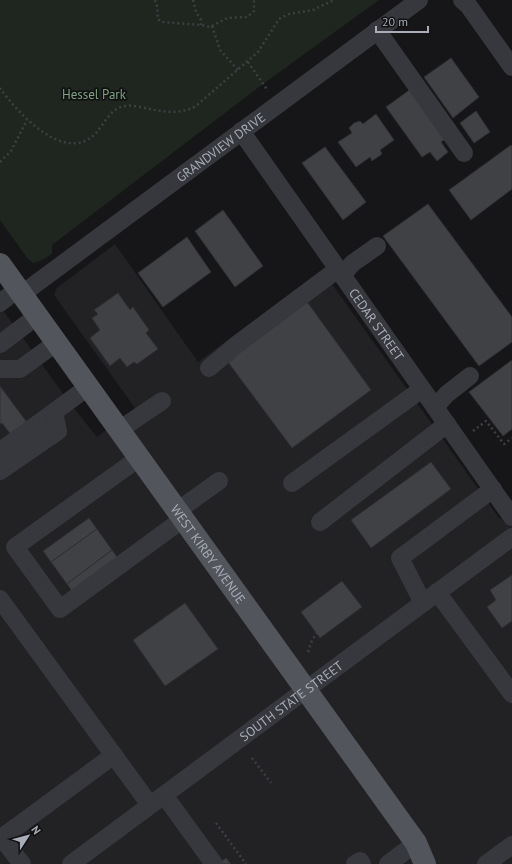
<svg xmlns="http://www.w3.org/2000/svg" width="512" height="864" viewBox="0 0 512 864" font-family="'PT Sans',sans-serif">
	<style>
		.built { fill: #222225 }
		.green { fill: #1e261f }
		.building { fill: #404145; stroke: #303034 }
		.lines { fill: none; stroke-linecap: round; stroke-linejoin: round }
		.path { stroke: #3d3f44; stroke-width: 2.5; stroke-dasharray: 2 3; stroke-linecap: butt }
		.minor { stroke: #37383d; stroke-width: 18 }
		.major { stroke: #53555c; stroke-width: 22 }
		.labels { text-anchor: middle; stroke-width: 3.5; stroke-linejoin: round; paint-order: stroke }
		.park-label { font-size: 13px; fill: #7fa381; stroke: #111113 }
		.street-label { font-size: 13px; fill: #a8adb8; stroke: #111113 }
	</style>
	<rect width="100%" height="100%" fill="#161618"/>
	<polygon class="built" points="115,244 198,362 322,270 499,518 512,524 512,864 0,864 0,306 69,402 97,437 135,408 54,295 57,288"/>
	<polygon class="green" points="0,0 379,0 263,84 52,245 52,254 40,261 33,263 28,259 0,220"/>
	<g class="building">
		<polygon points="451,58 479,97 453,118 424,77"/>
		<polygon points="415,86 450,136 441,142 448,152 437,161 430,152 422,157 386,107"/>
		<polygon points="476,111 490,132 474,143 460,123"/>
		<polygon points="376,114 394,140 380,150 382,154 372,161 370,157 356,167 338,142 352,133 349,128 354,123 360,121 363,124"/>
		<polygon points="511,145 512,147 512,189 471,220 449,190"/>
		<polygon points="325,147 366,202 343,220 302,163"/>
		<polygon points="428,204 512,317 512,342 479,366 383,236"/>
		<polygon points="223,210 263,266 235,287 195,231"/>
		<polygon points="187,237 211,272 163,307 138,273"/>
		<polygon points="118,293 130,310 133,307 149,330 146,333 158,349 137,364 134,362 127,367 120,358 110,366 90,338 100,330 92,318 98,314 94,310"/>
		<polygon points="305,299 371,390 292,448 225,358"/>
		<polygon points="512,360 512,429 503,436 469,392"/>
		<polygon points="0,386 34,432 18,444 2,423 0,424"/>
		<polygon points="431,462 451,489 371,548 351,520"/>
		<polygon points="89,518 97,529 51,562 43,551"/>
		<polygon points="97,529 112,550 67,584 51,562"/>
		<polygon points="112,550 120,561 74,594 67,584"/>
		<polygon points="512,575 512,621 502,628 487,607 496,600 490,590"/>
		<polygon points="342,581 362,607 320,638 301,612"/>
		<polygon points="185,603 218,649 165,686 133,640"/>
		<polygon points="226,858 231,864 218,864"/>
	</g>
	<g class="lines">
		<g class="path">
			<polyline points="155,0 157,6 158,19 161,22 201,25 210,27 227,18 247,17 254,11 254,0"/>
			<polyline points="193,0 196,12 201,20 201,25"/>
			<polyline points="212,26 220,50 238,70"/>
			<polyline points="248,62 268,91"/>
			<path d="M 0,88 C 16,111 64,165 95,134 C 104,125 110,108 125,106 C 130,105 135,106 140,107 C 160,111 178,116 196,106 L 258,52 L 279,19 L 289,14 L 313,10 L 334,0"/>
			<polyline points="0,162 11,151 27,120"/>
			<polyline points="473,431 486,421 504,444 512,438"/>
			<polyline points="308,652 312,640 317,633"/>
			<polyline points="252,758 271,783"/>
			<polyline points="216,823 246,864"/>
		</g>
		<g class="minor">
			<polyline points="462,0 468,5 512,67"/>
			<polyline points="377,30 464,153"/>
			<path id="s1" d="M 241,131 L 512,517"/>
			<polyline points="342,275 353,263 377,246"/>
			<path id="s2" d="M 22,294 L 419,0"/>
			<polyline points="0,303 18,289"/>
			<polyline points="0,344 37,316"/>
			<polyline points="209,368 235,346 338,269"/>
			<polyline points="0,369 20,369 56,343"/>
			<polyline points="435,407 447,394 470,376"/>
			<polyline points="119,430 162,401"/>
			<polyline points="0,451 54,412"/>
			<polyline points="139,458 15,547 60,609 183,519"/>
			<polyline points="0,471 58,431 54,412 88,387"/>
			<polyline points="292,483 422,389"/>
			<polyline points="177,511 219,481"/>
			<polyline points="320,522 447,424"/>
			<polyline points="437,592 512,694"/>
			<polyline points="0,599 150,805"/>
			<polyline points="423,603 400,558 493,489"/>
			<polyline points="164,795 214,864"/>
			<polyline points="2,838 22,864"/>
			<polyline points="0,839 114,755"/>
			<path id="s3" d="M 71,864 L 512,537"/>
			<polyline points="355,864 360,861 362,864"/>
			<polyline points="388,864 416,843"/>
			<polyline points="486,864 512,845"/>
		</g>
		<path class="major" id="s4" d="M 0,264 L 416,843 L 425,864"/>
	</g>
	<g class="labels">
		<g class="park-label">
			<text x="94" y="99">Hessel Park</text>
		</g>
		<g class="street-label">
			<text dy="5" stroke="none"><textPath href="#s2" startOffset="247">GRANDVIEW DRIVE</textPath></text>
			<text dy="5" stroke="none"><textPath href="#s1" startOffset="236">CEDAR STREET</textPath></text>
			<text dy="5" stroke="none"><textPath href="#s4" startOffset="357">WEST KIRBY AVENUE</textPath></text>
			<text dy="5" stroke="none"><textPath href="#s3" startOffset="274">SOUTH STATE STREET</textPath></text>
		</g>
	</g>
	<g transform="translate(28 836) rotate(54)" stroke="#111113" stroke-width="3" paint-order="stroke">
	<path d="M0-3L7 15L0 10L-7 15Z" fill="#a8adb8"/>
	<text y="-6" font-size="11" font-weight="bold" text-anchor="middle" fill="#a8adb8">N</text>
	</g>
	<path d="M376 26v6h52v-6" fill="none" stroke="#a8adb8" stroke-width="2"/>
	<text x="382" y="26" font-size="12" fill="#a8adb8" stroke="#111113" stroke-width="3" paint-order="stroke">20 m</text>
</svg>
